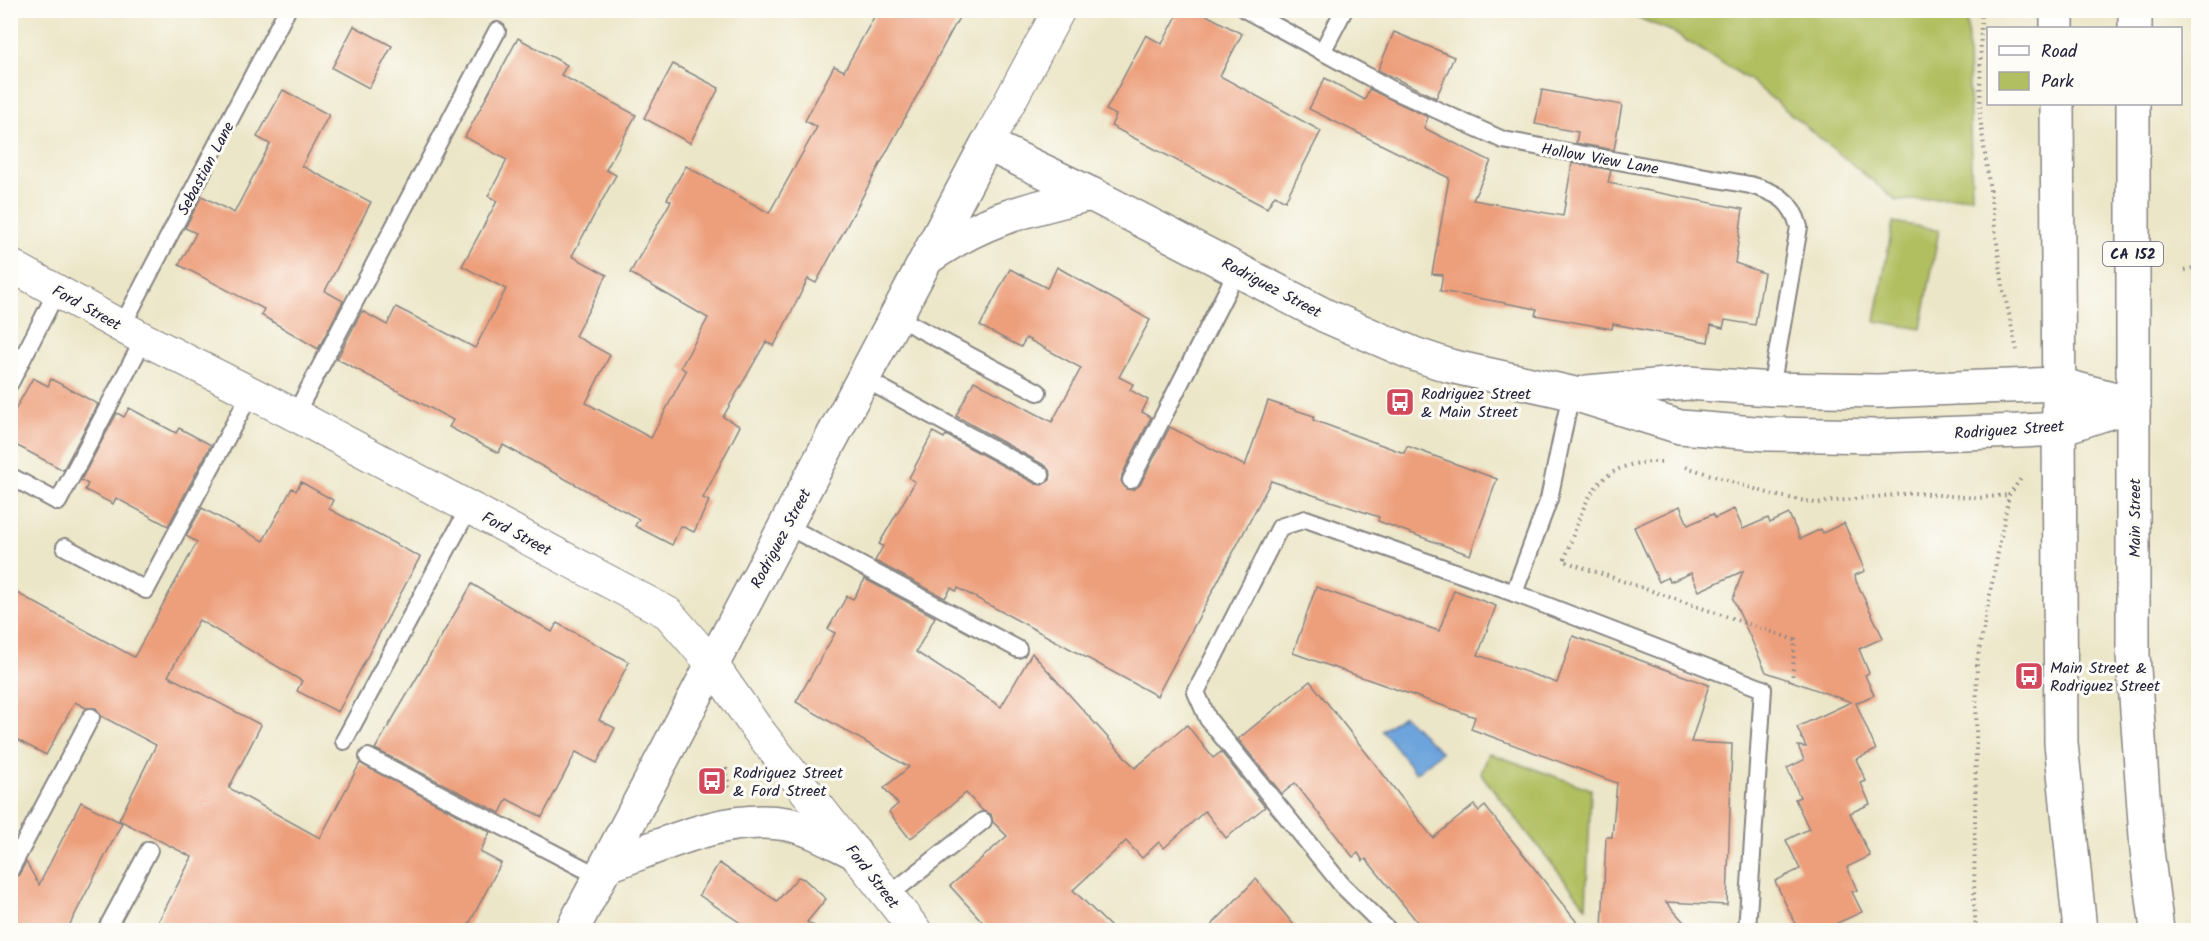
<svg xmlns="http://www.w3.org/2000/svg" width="2209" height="941" viewBox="0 0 2209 941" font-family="Kalam,sans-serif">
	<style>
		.green { fill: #b1bf61; stroke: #6a704e; stroke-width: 1.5 }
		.water { fill: #6da4db; stroke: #48638b; stroke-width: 1.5 }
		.building { fill: #ed9f7b }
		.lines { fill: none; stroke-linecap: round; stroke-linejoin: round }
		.lane-casing { stroke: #878482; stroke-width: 20 }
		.street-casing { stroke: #878482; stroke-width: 34 }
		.secondary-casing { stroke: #878482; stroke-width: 36 }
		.primary-casing { stroke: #878482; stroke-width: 36 }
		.path { stroke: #878482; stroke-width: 4; stroke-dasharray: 1.5 4.5; stroke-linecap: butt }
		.lane { stroke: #fff; stroke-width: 16 }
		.street { stroke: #fff; stroke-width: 32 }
		.secondary { stroke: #fff; stroke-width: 33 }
		.primary { stroke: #fff; stroke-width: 33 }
		.labels { text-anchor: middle; stroke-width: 6; stroke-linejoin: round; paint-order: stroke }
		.shield { fill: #fdfcf7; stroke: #646373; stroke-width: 1.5 }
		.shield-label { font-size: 15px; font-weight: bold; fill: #22223b }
		.street-label { font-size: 16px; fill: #22223b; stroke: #fdfcf7 }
		.poi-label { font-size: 16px; fill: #22223b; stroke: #fdfcf7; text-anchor: start }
	</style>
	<rect width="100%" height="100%" fill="#fdfcf7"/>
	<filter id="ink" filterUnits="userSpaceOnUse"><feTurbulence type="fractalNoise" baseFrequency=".0167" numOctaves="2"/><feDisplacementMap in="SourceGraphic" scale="12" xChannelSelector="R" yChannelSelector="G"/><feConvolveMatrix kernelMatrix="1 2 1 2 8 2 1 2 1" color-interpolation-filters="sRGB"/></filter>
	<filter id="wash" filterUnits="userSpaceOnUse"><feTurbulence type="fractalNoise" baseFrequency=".008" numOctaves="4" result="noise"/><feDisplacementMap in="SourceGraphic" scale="24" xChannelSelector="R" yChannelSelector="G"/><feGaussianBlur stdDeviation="1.35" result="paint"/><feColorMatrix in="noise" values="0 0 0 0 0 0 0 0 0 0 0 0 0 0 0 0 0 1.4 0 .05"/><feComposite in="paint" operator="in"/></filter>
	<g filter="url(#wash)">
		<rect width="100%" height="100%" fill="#ece6c8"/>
		<g class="green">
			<polygon points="1621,11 1967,11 1972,196 1897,201 1748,79 1671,31"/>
			<polygon points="1893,222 1939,230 1921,329 1875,321"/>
			<polygon points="1489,753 1591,789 1586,907 1481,774"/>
		</g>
		<polygon class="water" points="1403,715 1441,752 1416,773 1382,731"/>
		<g id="blocks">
			<g class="building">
				<polygon points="878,10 963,10 816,283 808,279 774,346 766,342 723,417 740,426 703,498 709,501 694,532 681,526 672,545 635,526 639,519 503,445 498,453 449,427 453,420 337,359 362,311 387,325 396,307 475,348 506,289 462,266 497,201 488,196 507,160 465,137 518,38 567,65 561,75 636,115 606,170 616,175 572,256 607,275 575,336 610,355 586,403 651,438 686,371 681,367 708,318 630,273 671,201 667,199 686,166 769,213 817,127 805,121 834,66 844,71"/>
				<polygon points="1180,10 1197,10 1242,34 1220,76 1321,131 1285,201 1275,195 1267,208 1111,126 1116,115 1106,110 1146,35 1162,44"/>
				<polygon points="354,26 392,46 369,88 332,68"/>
				<polygon points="1394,32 1454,57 1436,98 1378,70"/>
				<polygon points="673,64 719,88 690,143 644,118"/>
				<polygon points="1325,78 1365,100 1369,89 1428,117 1424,128 1491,161 1473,200 1563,216 1572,163 1611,170 1608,183 1743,209 1735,263 1764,273 1755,325 1725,320 1723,328 1711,325 1708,342 1613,324 1612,329 1535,315 1537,309 1440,291 1443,275 1432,274 1449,178 1309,109"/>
				<polygon points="283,90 329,115 302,166 371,202 325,291 343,301 318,349 261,315 264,309 179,265 196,233 185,228 202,196 234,213 270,144 257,137"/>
				<polygon points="1542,90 1622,105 1614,150 1576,143 1578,132 1535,124"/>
				<polygon points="1057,267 1150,320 1119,377 1133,384 1130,390 1148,400 1142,412 1151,417 1122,475 1121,481 1126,489 1132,490 1140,485 1170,427 1245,466 1268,401 1314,416 1313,420 1379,444 1404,453 1407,446 1497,479 1470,555 1378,521 1379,517 1271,481 1157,696 958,588 956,591 951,588 945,598 875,561 883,546 879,544 915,482 909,478 933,432 944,438 946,435 1036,484 1042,485 1050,480 1051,474 1046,466 956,416 974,381 1052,422 1081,368 1026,338 1021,347 980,326 1010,269 1047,288"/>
				<polygon points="33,378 48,386 51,379 98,404 63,470 10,442 10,419"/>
				<polygon points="129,408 176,433 179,428 211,445 168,526 116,498 113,504 85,490 88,484 81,480 117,413 124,417"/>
				<polygon points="301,482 333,500 329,509 420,557 338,712 297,691 302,681 199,620 168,676 261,725 229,788 320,838 360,763 490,832 480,852 501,863 466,930 154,930 192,857 119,820 156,745 101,716 96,708 86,708 75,702 46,755 10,736 10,589 134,657 197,542 186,536 202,508 263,541 292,488 296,491"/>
				<polygon points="1680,506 1688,525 1713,514 1715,518 1734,509 1743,529 1768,518 1770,523 1789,514 1800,539 1821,529 1823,533 1844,523 1865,571 1855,575 1856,581 1883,638 1859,649 1869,673 1865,675 1874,695 1856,703 1876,750 1856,759 1866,781 1861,783 1870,804 1850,813 1870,856 1847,867 1857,890 1852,892 1862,912 1822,930 1798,930 1775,881 1800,869 1786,840 1809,829 1795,799 1800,797 1787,768 1804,760 1798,746 1806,747 1797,727 1851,702 1766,672 1733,599 1743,571 1699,591 1691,573 1670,582 1668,577 1659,582 1634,527"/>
				<polygon points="865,579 935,617 916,652 1001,707 1032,653 1135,768 1187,725 1213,758 1221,752 1265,807 1226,838 1205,811 1164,848 1159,842 1142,858 1126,841 1073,890 1114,930 990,930 950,886 1007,836 993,822 991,814 983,811 966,793 910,839 889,812 898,804 884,788 909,767 796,702 835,633 828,629 847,596 853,599"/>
				<polygon points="472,584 552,632 557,623 629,662 599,720 615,728 597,763 576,752 542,817 507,799 500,813 375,749"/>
				<polygon points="1316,587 1439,631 1454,590 1496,606 1478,655 1557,683 1573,636 1709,685 1691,742 1732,744 1727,905 1666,902 1691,930 1602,930 1606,837 1612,837 1617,783 1471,729 1475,717 1293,653"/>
				<polygon points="1310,681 1433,838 1474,805 1479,811 1485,806 1583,930 1424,930 1366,859 1363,861 1358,853 1353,857 1295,783 1282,794 1238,739"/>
				<polygon points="81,802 122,823 67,930 10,930 10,880 19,875 26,862 39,885"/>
				<polygon points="719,863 777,901 798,877 804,879 826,899 807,922 821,930 751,930 699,895"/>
				<polygon points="1256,879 1298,930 1207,930"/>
			</g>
		</g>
	</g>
	<g filter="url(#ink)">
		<use href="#blocks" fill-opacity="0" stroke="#878482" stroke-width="1.5"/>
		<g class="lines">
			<g class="lane-casing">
				<g id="lane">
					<path d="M 1246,10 L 1391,89 L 1503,140 L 1750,185 C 1776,192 1792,200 1799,227 L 1771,389"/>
					<polyline points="1322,52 1344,10"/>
					<polyline points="895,316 1038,392"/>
					<polyline points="122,326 287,10"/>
					<polyline points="863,378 1041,475"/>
					<polyline points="10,383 57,291"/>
					<polyline points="295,415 497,31"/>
					<polyline points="10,476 58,502 144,339"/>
					<polyline points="1131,480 1238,269"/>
					<polyline points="787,526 1018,649"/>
					<polyline points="65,547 146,590 250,394"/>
					<polyline points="1514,593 1549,499 1571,393"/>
					<polyline points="344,741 469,508"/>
					<polyline points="368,757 600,877"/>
					<polyline points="10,870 91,717"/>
					<polyline points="888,896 983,821"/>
					<polyline points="106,930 149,850"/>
					<polyline points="1388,930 1342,885 1208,719 1196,692 1280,527 1306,519 1514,593 1763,689 1747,930"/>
				</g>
			</g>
			<g class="street-casing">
				<g id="street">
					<polyline points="987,144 1059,10"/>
					<polyline points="10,265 144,339 295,415 668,613 712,664 755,726 915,930"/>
				</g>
			</g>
			<g class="secondary-casing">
				<g id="secondary">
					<path d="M 929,257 C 985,218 1026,210 1091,194"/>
					<polyline points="1587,392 1688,383 1771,389 1877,391 2058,384 2134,404"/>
					<path d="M 606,866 C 664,845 723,814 787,824 C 810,828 833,842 854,852"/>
					<polyline points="572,930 987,144 1091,194 1326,316 1414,354 1450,366 1571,393 1680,427 1767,434 1877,436 2021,431 2058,429 2134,404"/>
				</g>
			</g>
			<g class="primary-casing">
				<g id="primary">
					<polyline points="2057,10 2057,28"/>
					<polyline points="2135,28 2135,10"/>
					<polyline points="2057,104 2061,743 2080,930"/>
					<polyline points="2133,104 2133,655 2147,850 2157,930"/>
				</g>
			</g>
			<g class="path">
				<polyline points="1981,10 1980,117 2003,287 2017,350"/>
				<polyline points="2185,270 2198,267"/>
				<path d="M 1661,462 C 1591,460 1584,506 1564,561 L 1795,640 L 1792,681"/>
				<polyline points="1686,467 1774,495 1816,503 1914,493 1977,498 2009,495"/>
				<polyline points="726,768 729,788"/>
				<polyline points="1976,930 1974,903 1977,662 2009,495 2022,477"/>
			</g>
			<use href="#lane" class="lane"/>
			<use href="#street" class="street"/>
			<use href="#secondary" class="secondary"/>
			<use href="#primary" class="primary"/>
		</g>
	</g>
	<defs>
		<g id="bus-square" transform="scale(1.5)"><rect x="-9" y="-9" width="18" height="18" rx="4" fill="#d1495b" stroke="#fdfcf7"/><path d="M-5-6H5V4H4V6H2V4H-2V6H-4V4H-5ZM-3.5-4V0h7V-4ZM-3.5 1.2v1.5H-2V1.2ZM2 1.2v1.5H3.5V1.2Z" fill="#fff"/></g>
	</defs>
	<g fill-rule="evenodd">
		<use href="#bus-square" x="1400" y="402"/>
		<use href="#bus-square" x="2029" y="676"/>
		<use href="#bus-square" x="712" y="781"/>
	</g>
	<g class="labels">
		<rect class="shield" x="2103" y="242" width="60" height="24" rx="4.5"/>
		<g class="shield-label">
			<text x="2133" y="259">CA 152</text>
		</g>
		<g class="street-label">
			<text transform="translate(1600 158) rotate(10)" y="6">Hollow View Lane</text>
			<text transform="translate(205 168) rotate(-62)" y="6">Sebastian Lane</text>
			<text transform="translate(1272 287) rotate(28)" y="6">Rodriguez Street</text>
			<text transform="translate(87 307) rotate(29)" y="6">Ford Street</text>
			<text transform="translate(2009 429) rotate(-4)" y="6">Rodriguez Street</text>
			<text transform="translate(2134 518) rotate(-90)" y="6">Main Street</text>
			<text transform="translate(517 533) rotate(28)" y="6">Ford Street</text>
			<text transform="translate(780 538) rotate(-62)" y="6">Rodriguez Street</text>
			<text transform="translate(873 876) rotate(52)" y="6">Ford Street</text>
		</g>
		<g class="poi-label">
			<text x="1421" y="399">Rodriguez Street<tspan x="1421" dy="18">&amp; Main Street</tspan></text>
			<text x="2050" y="673">Main Street &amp;<tspan x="2050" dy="18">Rodriguez Street</tspan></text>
			<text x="733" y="778">Rodriguez Street<tspan x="733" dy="18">&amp; Ford Street</tspan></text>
		</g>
	</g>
	<rect width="2209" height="941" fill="none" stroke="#fdfcf7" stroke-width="36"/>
	<rect x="1987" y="27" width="195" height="78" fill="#fdfcf7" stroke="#a5a5ac" stroke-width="1.5"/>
	<rect x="1999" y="46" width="30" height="9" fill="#ffffff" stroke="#a5a5ac" stroke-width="1.5"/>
	<text x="2041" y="57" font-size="18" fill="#22223b">Road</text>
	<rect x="1999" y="72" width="30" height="18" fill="#b1bf61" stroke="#a5a5ac" stroke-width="1.5"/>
	<text x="2041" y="87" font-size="18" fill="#22223b">Park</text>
</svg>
